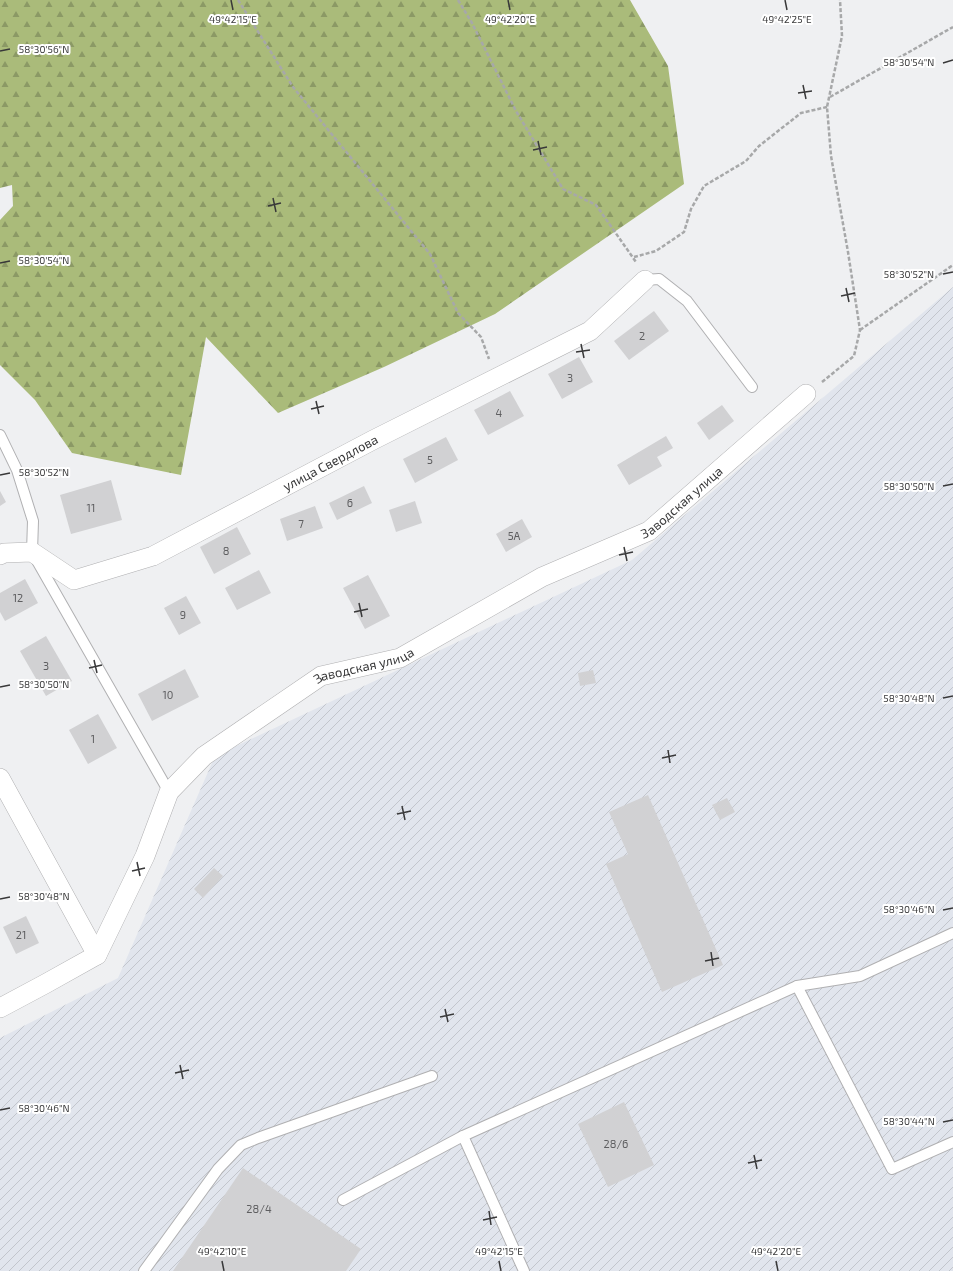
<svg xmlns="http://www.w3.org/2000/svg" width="953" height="1271" viewBox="0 0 953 1271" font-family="'Exo 2',sans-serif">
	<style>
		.industrial { fill: url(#industrial-furrows) }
		.forest { fill: url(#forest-firs) }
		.building { fill: #d1d1d3 }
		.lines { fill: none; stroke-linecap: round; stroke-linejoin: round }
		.service-casing { stroke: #b0b0b2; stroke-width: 12 }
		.minor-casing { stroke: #b0b0b2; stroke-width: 20 }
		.path { stroke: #a7a8a9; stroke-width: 2.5; stroke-dasharray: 4 2; stroke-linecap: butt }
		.service { stroke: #fff; stroke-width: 10 }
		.minor { stroke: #fff; stroke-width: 19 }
		.ticks { fill: none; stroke: #383839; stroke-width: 1.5 }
		.labels { text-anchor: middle; stroke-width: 4; stroke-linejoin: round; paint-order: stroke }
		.number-label { font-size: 11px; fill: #5e5e60 }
		.street-label { font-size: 13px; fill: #383839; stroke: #fff }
		.ticks-label { font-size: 10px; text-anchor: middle; fill: #383839; stroke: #fff; stroke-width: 4; stroke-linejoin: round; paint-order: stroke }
	</style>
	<defs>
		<pattern id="industrial-furrows" width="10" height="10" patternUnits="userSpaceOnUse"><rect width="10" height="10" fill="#e1e5ed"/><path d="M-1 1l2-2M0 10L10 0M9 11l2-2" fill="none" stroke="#c2c5cc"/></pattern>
		<pattern id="forest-firs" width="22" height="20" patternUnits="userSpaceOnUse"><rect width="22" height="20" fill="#aabb7a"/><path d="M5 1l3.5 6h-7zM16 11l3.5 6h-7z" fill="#8b9965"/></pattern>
	</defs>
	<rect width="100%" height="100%" fill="#eff0f2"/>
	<polygon class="industrial" points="953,287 953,1271 0,1271 0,1038 118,978 215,756 632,560"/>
	<polygon class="forest" points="0,0 630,0 668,66 684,184 495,314 384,367 278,413 206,337 181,475 72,453 35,400 0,365 0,220 13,206 12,185 0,188"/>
	<g class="building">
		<polygon points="654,311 669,331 629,360 614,341"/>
		<polygon points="579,357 593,382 562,399 548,374"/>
		<polygon points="510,391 524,416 488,435 474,410"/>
		<polygon points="722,405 734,421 709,440 697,423"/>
		<polygon points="666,436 673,448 657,457 662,466 629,485 617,465"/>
		<polygon points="446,437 458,460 415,483 403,459"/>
		<polygon points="111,480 122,520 71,534 60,495"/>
		<polygon points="364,486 372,503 337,520 329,503"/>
		<polygon points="0,491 6,502 0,506"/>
		<polygon points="415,501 422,523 396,532 389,510"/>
		<polygon points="315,506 323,528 287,541 280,519"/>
		<polygon points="522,519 532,537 506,552 496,534"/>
		<polygon points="237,527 251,554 214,574 200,547"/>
		<polygon points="259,570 271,593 237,610 225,588"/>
		<polygon points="368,575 390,616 365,629 343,588"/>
		<polygon points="25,579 38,603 5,621 0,612 0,593"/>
		<polygon points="186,596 201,623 179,635 164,608"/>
		<polygon points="46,636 72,681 46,696 20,651"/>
		<polygon points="185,669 199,697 152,721 138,694"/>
		<polygon points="593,670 596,683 580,686 578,673"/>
		<polygon points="98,714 117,748 88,764 69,730"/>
		<polygon points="648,795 723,965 662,992 606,864 628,854 609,812"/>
		<polygon points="727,798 735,812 720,820 712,805"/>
		<polygon points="214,868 223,876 203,898 194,889"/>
		<polygon points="26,916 39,943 16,954 3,927"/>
		<polygon points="624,1102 654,1165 608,1187 578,1124"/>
		<polygon points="243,1168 361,1249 346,1271 173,1271"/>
	</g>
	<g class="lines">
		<g class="service-casing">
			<g id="service">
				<polyline points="645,280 659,279 687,301 752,387"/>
				<polyline points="0,435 17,470 33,521 32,552 169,792"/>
				<polyline points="797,986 892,1169 953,1142"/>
				<polyline points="343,1200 463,1136"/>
				<polyline points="144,1271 218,1169 241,1145 258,1138 432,1076"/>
				<polyline points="524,1271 463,1136 797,986 860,976 953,933"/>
			</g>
		</g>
		<g class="minor-casing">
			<g id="minor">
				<path id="s1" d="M 0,555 L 4,553 L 32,552 L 74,580 L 153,556 L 373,440 L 590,331 L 645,280"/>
				<polyline points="0,778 97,955"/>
				<path id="s2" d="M 0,1008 L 45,984 L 97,955 L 145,856 L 169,792 L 204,756 L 321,676 L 400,658 L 542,577 L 649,531 L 806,394"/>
			</g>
		</g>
		<g class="path">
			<polyline points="238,0 293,87 430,254 458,313 481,337 489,359"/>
			<polyline points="458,0 472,23 516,111 563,189 596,205 636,262"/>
			<polyline points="830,97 953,27"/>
			<polyline points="634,257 656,251 684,232 691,209 704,186 746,161 759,146 801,113 827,107"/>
			<polyline points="860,330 953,265"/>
			<polyline points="822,382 854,356 860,330 848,252 831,156 827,107 842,36 840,0"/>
		</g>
		<use href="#service" class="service"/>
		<use href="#minor" class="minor"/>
	</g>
	<path class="ticks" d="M 231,0 L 233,10M 508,0 L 510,10M 785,0 L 787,10M 0,51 L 10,49M 943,63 L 953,60M 803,85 L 806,99M 798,93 L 812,91M 538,141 L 541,155M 533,150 L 547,147M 273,198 L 276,212M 268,206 L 281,203M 0,263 L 10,261M 943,274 L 953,272M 846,288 L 849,302M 841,296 L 855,293M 581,344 L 584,358M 576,352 L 590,350M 316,401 L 319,414M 311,409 L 324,406M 0,475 L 10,473M 943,486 L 953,484M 624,547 L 627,561M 619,555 L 633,552M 359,603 L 362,617M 354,612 L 368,609M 94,660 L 97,673M 89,668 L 102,665M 0,687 L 10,685M 943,698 L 953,696M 668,750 L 670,763M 662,758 L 676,755M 402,806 L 405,820M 397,814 L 411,811M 137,862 L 140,876M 132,871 L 145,868M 0,899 L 10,897M 943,910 L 953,908M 711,952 L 713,966M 705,961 L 719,958M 445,1009 L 448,1022M 440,1017 L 454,1014M 180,1065 L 183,1079M 175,1073 L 189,1070M 0,1110 L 10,1108M 943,1122 L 953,1120M 754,1155 L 757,1169M 748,1163 L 762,1160M 489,1211 L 491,1225M 483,1220 L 497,1217M 222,1261 L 224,1271M 499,1261 L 501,1271M 776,1261 L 778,1271"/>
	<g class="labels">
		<g class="number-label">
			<text x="642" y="340">2</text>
			<text x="570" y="382">3</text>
			<text x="499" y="417">4</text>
			<text x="430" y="464">5</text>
			<text x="350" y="507">6</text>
			<text x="91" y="512">11</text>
			<text x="301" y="528">7</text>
			<text x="514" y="540">5А</text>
			<text x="226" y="555">8</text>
			<text x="18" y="602">12</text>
			<text x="183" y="619">9</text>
			<text x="46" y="670">3</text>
			<text x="168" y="699">10</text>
			<text x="93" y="743">1</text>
			<text x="21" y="939">21</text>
			<text x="616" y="1148">28/6</text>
			<text x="259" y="1213">28/4</text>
		</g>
		<g class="street-label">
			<text dy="5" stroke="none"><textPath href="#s1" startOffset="366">улица Свердлова</textPath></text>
			<text dy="5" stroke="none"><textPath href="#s2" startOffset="885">Заводская улица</textPath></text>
			<text dy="5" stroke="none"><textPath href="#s2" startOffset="525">Заводская улица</textPath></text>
		</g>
	</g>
	<g class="ticks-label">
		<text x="233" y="23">49°42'15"E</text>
		<text x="510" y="23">49°42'20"E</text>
		<text x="787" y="23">49°42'25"E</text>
		<text x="44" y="53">58°30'56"N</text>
		<text x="909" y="66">58°30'54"N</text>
		<text x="44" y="264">58°30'54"N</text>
		<text x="909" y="278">58°30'52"N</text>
		<text x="44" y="476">58°30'52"N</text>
		<text x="909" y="490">58°30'50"N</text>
		<text x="44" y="688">58°30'50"N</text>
		<text x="909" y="702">58°30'48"N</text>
		<text x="44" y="900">58°30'48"N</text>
		<text x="909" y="913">58°30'46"N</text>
		<text x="44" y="1112">58°30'46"N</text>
		<text x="909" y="1125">58°30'44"N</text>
		<text x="222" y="1255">49°42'10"E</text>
		<text x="499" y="1255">49°42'15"E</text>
		<text x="776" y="1255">49°42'20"E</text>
	</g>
</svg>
